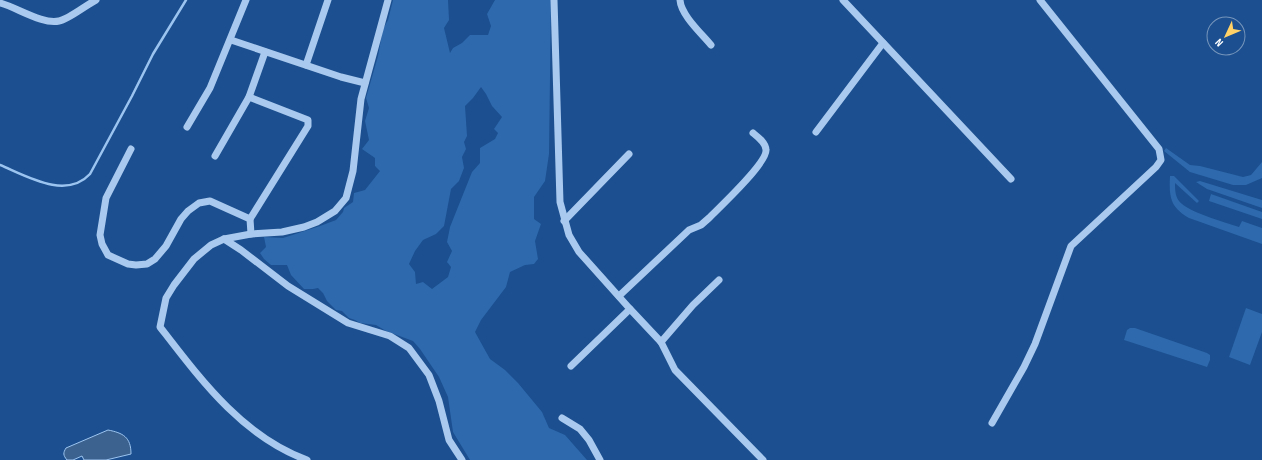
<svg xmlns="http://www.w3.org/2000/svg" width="1262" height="460" viewBox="0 0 1262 460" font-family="'Sofia Sans Condensed',sans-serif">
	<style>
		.green { fill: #2e69ad; fill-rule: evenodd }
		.water { fill: #3c6290; stroke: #9cc4f0 }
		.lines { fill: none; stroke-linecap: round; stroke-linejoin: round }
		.stream { stroke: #9cc4f0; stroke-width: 2.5 }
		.minor { stroke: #a9c9ee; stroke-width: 7 }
	</style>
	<rect width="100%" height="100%" fill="#1b4f8f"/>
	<g class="green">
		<path d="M 393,0 L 448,0 L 449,20 L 444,28 L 450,53 L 453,48 L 462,43 L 470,35 L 488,35 L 491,26 L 487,14 L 495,0 L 551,0 L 549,154 L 545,181 L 534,197 L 534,219 L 541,224 L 535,241 L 538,259 L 534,264 L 525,265 L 510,272 L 506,287 L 481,320 L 475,332 L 490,359 L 505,370 L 518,383 L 542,412 L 549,428 L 565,435 L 587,460 L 470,460 L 453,432 L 448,397 L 439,377 L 420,349 L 413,341 L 386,331 L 376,325 L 360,323 L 355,320 L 349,318 L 342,311 L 336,310 L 327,301 L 323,293 L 318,288 L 313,289 L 304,289 L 291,275 L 287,265 L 271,265 L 264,259 L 260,253 L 266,247 L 264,237 L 283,238 L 320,226 L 336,220 L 343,212 L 344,208 L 353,202 L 354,193 L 365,190 L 380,171 L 375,166 L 375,158 L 362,149 L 369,140 L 365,121 L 369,108 L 366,98 L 378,56 L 383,29 L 388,20 ZM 481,87 L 486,94 L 492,106 L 502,117 L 494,129 L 498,133 L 495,139 L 480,148 L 480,163 L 472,172 L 450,227 L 447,242 L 452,251 L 447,262 L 451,267 L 448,277 L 432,289 L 423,282 L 416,284 L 415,272 L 409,264 L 415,251 L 423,240 L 436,234 L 444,226 L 451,189 L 459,181 L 464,168 L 462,157 L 466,149 L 464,142 L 467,136 L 465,106 L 473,98 Z"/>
		<polygon points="1166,148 1190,165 1200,166 1243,177 1251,175 1262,162 1262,178 1246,185 1233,185 1190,172 1164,151"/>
		<path d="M 1170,176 L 1174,176 L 1199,201 L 1197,203 L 1175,183 C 1175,188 1175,196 1179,201 C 1187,212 1225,222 1239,227 L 1242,221 L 1262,228 L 1262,244 L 1189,218 C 1170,207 1169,197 1170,176 Z"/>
		<polygon points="1200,181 1262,200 1262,208 1207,189 1196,182"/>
		<polygon points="1211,194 1262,212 1262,219 1209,201"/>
		<polygon points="1246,308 1262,314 1262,332 1250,365 1229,357"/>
		<polygon points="1130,328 1135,328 1207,353 1210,355 1210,360 1207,367 1124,340 1127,330"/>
	</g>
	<path class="water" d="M 108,430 C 123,433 131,437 131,454 L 106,460 L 84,460 L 82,456 L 73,460 L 67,460 C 63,455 63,453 66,448 Z"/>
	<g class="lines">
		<path class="stream" d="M 0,165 C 26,176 66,200 90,174 L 132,96 L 153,54 L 186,0"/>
		<g class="minor">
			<polyline points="554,0 560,202 569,235 579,252 630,309 571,366"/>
			<path d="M 680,0 C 681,15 701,33 711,45"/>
			<polyline points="843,0 1011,179"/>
			<path d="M 0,3 C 16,7 43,25 59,21 C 69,19 86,5 96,0"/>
			<polyline points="231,40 341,77 365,83"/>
			<polyline points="306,65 328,0"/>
			<polyline points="249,97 308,120 308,126 250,219"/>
			<polyline points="187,127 210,88 246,0"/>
			<polyline points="816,132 883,43"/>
			<polyline points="131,149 106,198 100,235 102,244 108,255 128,264 136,265 147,264 155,259 166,246 181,219 188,211 199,203 210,201 250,219 251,234"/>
			<polyline points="215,156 249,97 265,52"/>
			<polyline points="564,221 629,154"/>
			<polyline points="224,239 241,250 288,286 348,323 390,336 409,348 429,375 439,401 449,440 462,460"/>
			<path d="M 619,296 L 689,230 L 701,225 L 709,218 C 720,207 767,163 766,150 C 766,143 758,137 753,133"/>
			<polyline points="630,309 661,342 675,370 763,460"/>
			<polyline points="661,342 693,305 719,280"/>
			<polyline points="562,418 580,429 589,440 600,460"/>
			<polyline points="992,423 1024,367 1035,344 1071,246 1156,167 1161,160 1159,149 1040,0"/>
			<path d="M 307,460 C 242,436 201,380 160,327 L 166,298 L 174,285 L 194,259 L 211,245 L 224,239 L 251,234 L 282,232 L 304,227 L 317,222 L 335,211 L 346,198 L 353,171 L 361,99 L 388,0"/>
		</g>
	</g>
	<g transform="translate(1226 36) rotate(226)"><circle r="19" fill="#1b4f8f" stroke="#7695bc"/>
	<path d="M0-3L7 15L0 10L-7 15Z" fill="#ffd166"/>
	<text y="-6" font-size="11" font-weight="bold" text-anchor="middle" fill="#ffffff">N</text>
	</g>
</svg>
